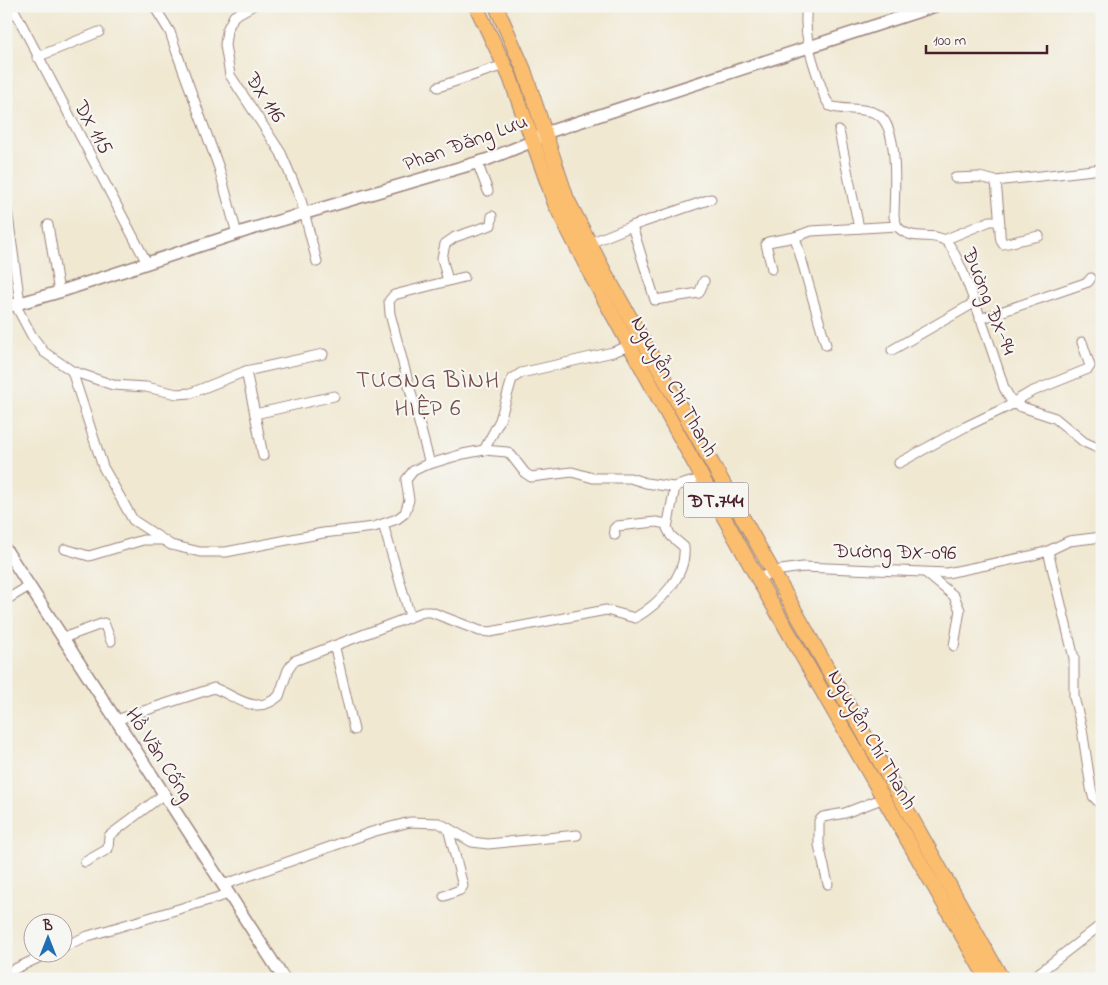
<svg xmlns="http://www.w3.org/2000/svg" width="1108" height="985" viewBox="0 0 1108 985" font-family="'Indie Flower',sans-serif">
	<style>
		.lines { fill: none; stroke-linecap: round; stroke-linejoin: round }
		.minor-casing { stroke: #9d847e; stroke-width: 11 }
		.tertiary-casing { stroke: #9d847e; stroke-width: 14 }
		.primary-casing { stroke: #9d847e; stroke-width: 16 }
		.minor { stroke: #fff; stroke-width: 9 }
		.tertiary { stroke: #fff; stroke-width: 11 }
		.primary { stroke: #fbbd6e; stroke-width: 14 }
		.labels { text-anchor: middle; stroke-width: 4.5; stroke-linejoin: round; paint-order: stroke }
		.shield { fill: #f6f6f2; stroke: #7e6067; stroke-width: 1 }
		.shield-label { font-size: 20px; font-weight: bold; fill: #4a1f2b }
		.street-label { font-size: 21px; fill: #4a1f2b; stroke: #f6f6f2 }
		.quarter-label { font-size: 24px; letter-spacing: 1px; fill: #754d49; stroke: #f6f6f2 }
	</style>
	<rect width="100%" height="100%" fill="#f6f6f2"/>
	<filter id="ink" filterUnits="userSpaceOnUse"><feTurbulence type="fractalNoise" baseFrequency=".02" numOctaves="2"/><feDisplacementMap in="SourceGraphic" scale="10" xChannelSelector="R" yChannelSelector="G"/><feConvolveMatrix kernelMatrix="1 2 1 2 8 2 1 2 1" color-interpolation-filters="sRGB"/></filter>
	<filter id="wash" filterUnits="userSpaceOnUse"><feTurbulence type="fractalNoise" baseFrequency=".0096" numOctaves="4" result="noise"/><feDisplacementMap in="SourceGraphic" scale="20" xChannelSelector="R" yChannelSelector="G"/><feGaussianBlur stdDeviation="1.12" result="paint"/><feColorMatrix in="noise" values="0 0 0 0 0 0 0 0 0 0 0 0 0 0 0 0 0 1.4 0 .05"/><feComposite in="paint" operator="in"/></filter>
	<g filter="url(#wash)">
		<rect width="100%" height="100%" fill="#f0e8d1"/>
	</g>
	<g filter="url(#ink)">
		<g class="lines">
			<g class="minor-casing">
				<g id="minor">
					<polyline points="12,6 147,263"/>
					<polyline points="154,6 170,32 178,56 219,168 237,234"/>
					<polyline points="252,6 234,16 227,30 225,45 230,75 281,153 301,200 317,262"/>
					<path d="M 807,6 C 802,39 815,67 825,98 L 830,106 C 844,111 861,107 875,113 C 901,123 894,194 894,217 L 897,226 C 911,243 933,231 946,241 C 960,252 997,365 1004,388 L 1013,404 L 1055,418 L 1084,442 L 1102,450"/>
					<polyline points="37,57 99,32"/>
					<polyline points="438,87 504,65"/>
					<polyline points="839,131 859,228"/>
					<polyline points="477,162 488,191"/>
					<polyline points="955,178 979,177 996,181 1000,225"/>
					<polyline points="996,181 1102,169"/>
					<polyline points="6,202 20,303"/>
					<polyline points="48,225 59,292"/>
					<polyline points="632,226 655,300 699,293 704,281"/>
					<path d="M 944,240 L 990,221 L 997,221 C 1003,228 997,237 1003,244 L 1039,236"/>
					<polyline points="590,243 632,226 711,199"/>
					<polyline points="772,269 766,244 768,242 795,237"/>
					<polyline points="448,281 442,258 445,244 455,237 491,225 492,216"/>
					<polyline points="15,304 32,336 44,352 72,371 113,385 146,387 177,394 191,393 246,371 323,354"/>
					<polyline points="980,319 1088,282 1091,278"/>
					<polyline points="826,345 795,237 811,231 897,226"/>
					<polyline points="892,350 974,303"/>
					<polyline points="72,371 103,467 133,520 171,545 200,552 226,552 323,533 374,527 397,519 405,513 409,500 406,480 413,471 423,466 463,454 484,450 507,452 511,455 525,473 531,477 572,472 593,478 630,478 646,483 673,487 704,478"/>
					<polyline points="246,371 255,414 334,396"/>
					<polyline points="1012,403 1031,392 1088,369 1090,366 1082,342"/>
					<polyline points="255,414 263,456"/>
					<polyline points="484,450 500,420 512,379 521,373 613,352 629,346"/>
					<polyline points="899,463 965,427 1013,404"/>
					<polyline points="430,464 390,314 389,301 394,295 464,277"/>
					<polyline points="383,524 410,616"/>
					<polyline points="615,535 614,529 617,526 656,522 667,524"/>
					<polyline points="65,549 89,556 143,540 163,540"/>
					<polyline points="1048,551 1074,658 1074,697 1082,729 1091,788 1093,796 1101,805"/>
					<polyline points="926,573 954,596 960,610 954,646"/>
					<polyline points="758,579 774,571 803,567 947,573 1030,556 1048,551 1069,541 1102,537"/>
					<polyline points="6,600 29,586"/>
					<polyline points="63,638 104,623 111,641"/>
					<polyline points="335,648 354,730"/>
					<path d="M 116,720 L 214,688 C 236,696 255,717 279,696 L 288,670 L 294,661 L 423,612 L 431,612 L 480,631 L 490,632 L 606,610 L 635,618 C 659,604 687,576 684,547 L 671,536 L 667,528 L 675,487"/>
					<polyline points="85,862 108,849 109,836 164,794"/>
					<polyline points="828,884 819,845 819,821 823,817 845,813 884,798"/>
					<polyline points="223,885 372,832 410,822 439,823 472,842 488,844 577,835"/>
					<polyline points="444,896 460,890 463,886 448,828"/>
					<polyline points="62,947 88,936 229,894"/>
					<polyline points="6,973 51,952"/>
					<polyline points="1031,979 1102,924"/>
				</g>
			</g>
			<g class="tertiary-casing">
				<g id="tertiary">
					<polyline points="6,307 59,292 248,230 486,160 531,142 545,133 935,6"/>
					<polyline points="6,550 284,979"/>
				</g>
			</g>
			<g class="primary-casing">
				<g id="primary">
					<polyline points="476,6 510,77 555,204 593,279 758,579 987,979"/>
					<polyline points="496,6 524,70 567,199 605,273 1002,979"/>
				</g>
			</g>
			<use href="#minor" class="minor"/>
			<use href="#tertiary" class="tertiary"/>
			<use href="#primary" class="primary"/>
		</g>
	</g>
	<g class="labels">
		<rect class="shield" x="683.5" y="482.5" width="65" height="35" rx="4"/>
		<g class="shield-label">
			<text x="716" y="507">ĐT.744</text>
		</g>
		<g class="street-label">
			<text transform="translate(266 97) rotate(57)" y="7">ĐX 116</text>
			<text transform="translate(94 127) rotate(61)" y="7">DX 115</text>
			<text transform="translate(465 142) rotate(-20)" y="7">Phan Đăng Lưu</text>
			<text transform="translate(990 301) rotate(68)" y="7">Đường ĐX-94</text>
			<text transform="translate(675 386) rotate(61)" y="7">Nguyễn Chí Thanh</text>
			<text transform="translate(895 551) rotate(1)" y="7">Đường ĐX-096</text>
			<text transform="translate(873 739) rotate(60)" y="7">Nguyễn Chí Thanh</text>
			<text transform="translate(160 754) rotate(57)" y="7">Hồ Văn Cống</text>
		</g>
		<g class="quarter-label">
			<text x="428" y="387">TƯƠNG BÌNH<tspan x="428" dy="28">HIỆP 6</tspan></text>
		</g>
	</g>
	<rect width="1108" height="985" fill="none" stroke="#f6f6f2" stroke-width="25"/>
	<g transform="translate(48 938)"><circle r="24" fill="#f6f6f2" stroke="#b1a0a2"/>
	<path d="M0-4L9 19L0 12L-9 19Z" fill="#1f6fb2"/>
	<text y="-8" font-size="14" font-weight="bold" text-anchor="middle" fill="#4a1f2b">B</text>
	</g>
	<path d="M926 45v8h121v-8" fill="none" stroke="#4a1f2b" stroke-width="2.5"/>
	<text x="933" y="45" font-size="15" fill="#4a1f2b" stroke="#f6f6f2" stroke-width="4" paint-order="stroke">100 m</text>
</svg>
